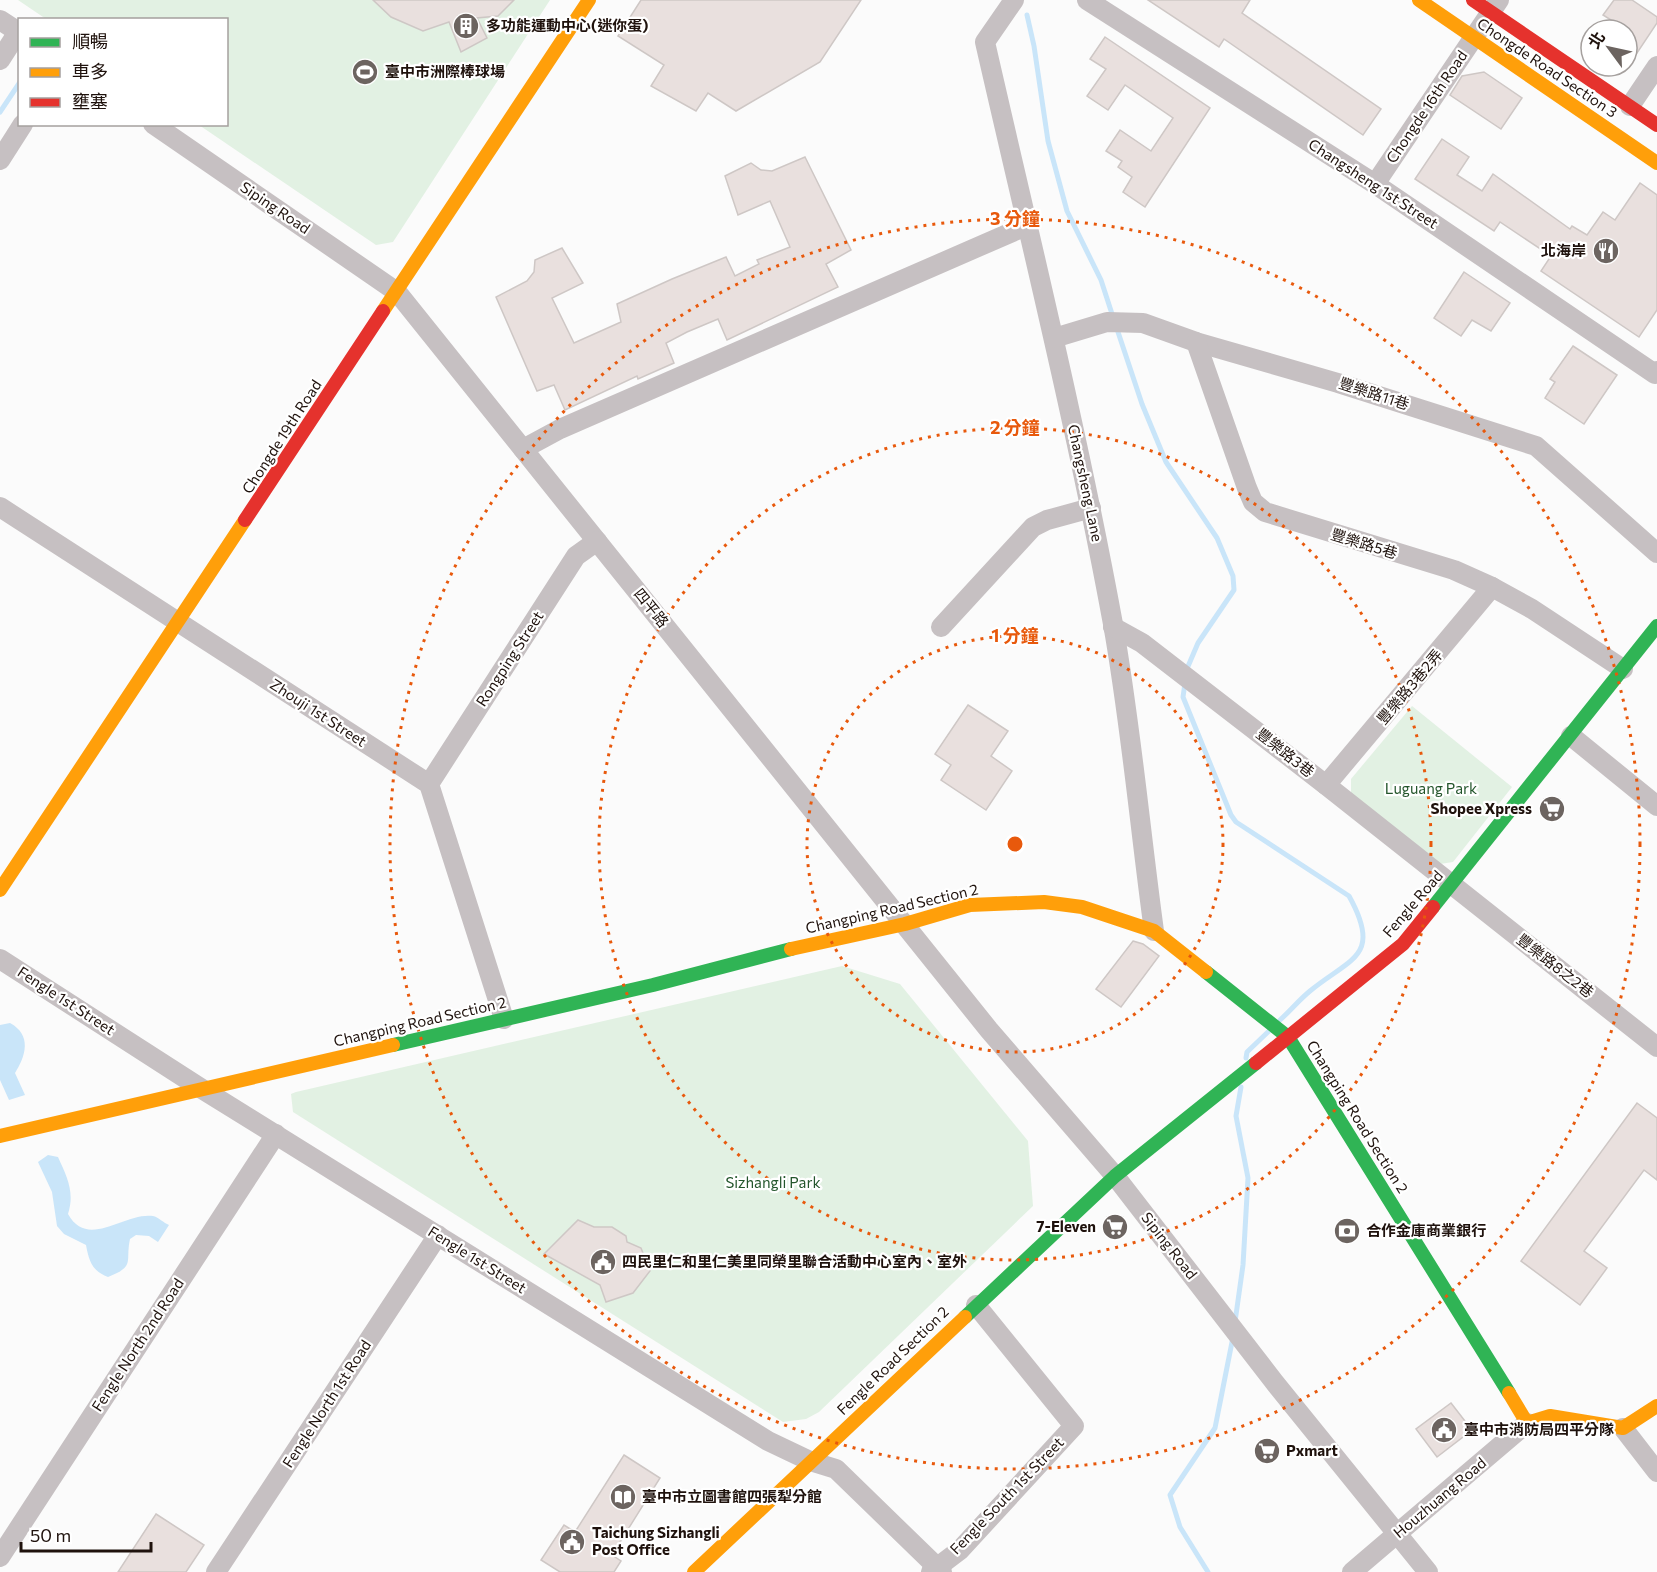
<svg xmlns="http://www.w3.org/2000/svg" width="1657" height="1572" viewBox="0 0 1657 1572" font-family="Commissioner,'Noto Sans TC',sans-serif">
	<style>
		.green { fill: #e2f1e3 }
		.water { fill: #c9e5f9 }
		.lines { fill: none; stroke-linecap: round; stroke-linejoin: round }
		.stream { stroke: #c9e5f9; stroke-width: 5 }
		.building { fill: #e9e0de; stroke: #cec7c5; stroke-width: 1.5 }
		.street { stroke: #c6c0c2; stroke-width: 20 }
		.fast { stroke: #30b455; stroke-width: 14 }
		.slow { stroke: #ff9f0a; stroke-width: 14 }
		.jam { stroke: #e5322d; stroke-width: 14 }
		.ring { fill: none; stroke: #e8590c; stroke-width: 3; stroke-dasharray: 3 6 }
		.labels { text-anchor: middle; stroke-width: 4.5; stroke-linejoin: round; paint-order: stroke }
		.poi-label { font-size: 15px; font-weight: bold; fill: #1f120d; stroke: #fff; text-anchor: start }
		.street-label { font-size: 15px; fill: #1f120d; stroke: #fff }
		.park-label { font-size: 15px; fill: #23552b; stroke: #fff }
		.centre { fill: #e8590c; stroke: #fff; stroke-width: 3 }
		.ring-label { font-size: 18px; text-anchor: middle; font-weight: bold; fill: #e8590c; stroke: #fff; stroke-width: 4.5; stroke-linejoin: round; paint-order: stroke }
	</style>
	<rect width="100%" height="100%" fill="#fbfbfb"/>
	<g class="green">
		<polygon points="18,0 550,0 393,242 376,245 199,125 226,124 226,20 46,19"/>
		<polygon points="1412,706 1512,787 1453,862 1440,864 1351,793 1351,779"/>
		<polygon points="842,966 900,984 1028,1141 1033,1206 819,1412 806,1419 783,1422 293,1112 291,1094 296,1092"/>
	</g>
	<g class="water">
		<path d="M 10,1023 C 32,1035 26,1056 15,1073 L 25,1095 L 9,1100 L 0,1080 L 0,1025 Z"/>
		<path d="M 48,1155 L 58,1157 C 67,1177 75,1192 68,1214 C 88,1250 124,1212 153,1216 C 158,1217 164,1223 169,1225 L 158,1242 L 149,1236 L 136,1235 L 130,1239 C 125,1262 136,1266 108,1277 C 92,1271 89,1261 86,1245 L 64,1234 L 57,1226 L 52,1192 L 38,1162 Z"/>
	</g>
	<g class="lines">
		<g class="stream">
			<polyline points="1027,15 1034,46 1048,141 1067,211 1101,280 1113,317"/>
			<polyline points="0,112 20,82"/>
			<polyline points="1116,326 1142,404 1166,462 1217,538 1233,576 1234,590 1198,643 1186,671"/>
			<path d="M 1185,683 L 1183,697 L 1231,815 L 1236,822 L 1349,896 C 1383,957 1350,958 1310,991 C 1299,1000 1290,1011 1280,1020"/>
			<polyline points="1246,1058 1247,1052 1269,1031"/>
			<polyline points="1235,1322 1243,1265 1248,1178 1236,1116 1241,1087"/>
			<polyline points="1208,1572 1180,1527 1170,1495 1215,1428 1233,1337"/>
		</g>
	</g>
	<g class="building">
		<polygon points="373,0 514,0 498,16 477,18 487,38 461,52 449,22 423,31 391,17"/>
		<polygon points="641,0 861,0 820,62 736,111 708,93 696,111 651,86 664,65 618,36"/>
		<polygon points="1148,0 1250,0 1242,13 1381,109 1363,135 1224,39 1219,47"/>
		<polygon points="1614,0 1632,0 1657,17 1657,23 1627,68 1627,30 1603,15"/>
		<polygon points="1105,37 1210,108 1145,207 1123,192 1132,177 1118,167 1122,161 1106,151 1120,130 1151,151 1173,118 1125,85 1108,110 1087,96 1106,69 1090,59"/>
		<polygon points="1484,72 1522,98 1501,129 1450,95 1462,76"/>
		<polygon points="1442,139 1469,157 1457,175 1482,191 1493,174 1570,229 1572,226 1587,235 1603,212 1615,220 1640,183 1657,195 1657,310 1639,337 1541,271 1551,256 1500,222 1494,231 1415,179"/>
		<polygon points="805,157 851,250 826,264 838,287 727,340 718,319 687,332 666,343 674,363 638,379 637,376 565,410 554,385 537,391 496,297 527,281 534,272 535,260 562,248 583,283 552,298 574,343 621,322 617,304 672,279 726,257 735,276 759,264 757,260 790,247 770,201 738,215 725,176 751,163 761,170 772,171"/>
		<polygon points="1464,272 1510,303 1491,331 1472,320 1461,336 1434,318"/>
		<polygon points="1573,346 1617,375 1584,424 1545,398 1555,382 1550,379"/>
		<polygon points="968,705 1008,731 991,756 1012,771 986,810 941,780 951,765 935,754"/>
		<polygon points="1133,941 1143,944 1159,956 1121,1007 1096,989"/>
		<polygon points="1637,1103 1657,1118 1657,1180 1644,1170 1584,1251 1607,1268 1580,1305 1521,1261"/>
		<polygon points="578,1220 594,1227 612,1227 626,1236 627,1242 641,1248 650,1271 633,1293 606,1302 600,1285 544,1254"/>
		<polygon points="1451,1403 1472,1430 1437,1457 1416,1429"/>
		<polygon points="624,1455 660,1478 612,1555 621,1561 614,1572 560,1572 541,1560 564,1525 575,1532"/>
		<polygon points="156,1514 204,1545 186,1572 118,1572"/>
	</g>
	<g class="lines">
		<g class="street">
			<path d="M 1014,0 L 985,42 C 1029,235 1077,428 1113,624 C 1131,725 1140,829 1154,931"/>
			<polyline points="1087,0 1375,184 1655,374 1657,371"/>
			<polyline points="0,20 20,33"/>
			<polyline points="0,60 18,32"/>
			<polyline points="1630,106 1657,66"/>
			<polyline points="153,124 397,292 989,1030 1115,1176 1275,1383 1428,1572"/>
			<polyline points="0,160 23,124"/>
			<polyline points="1375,184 1499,0"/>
			<polyline points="1054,338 1107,322 1143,323 1196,342 1338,383 1536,446 1657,553"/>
			<polyline points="1196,342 1247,488 1253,502 1265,512 1454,570 1492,587 1532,609 1623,669"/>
			<polyline points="523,449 560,429 1026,226"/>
			<polyline points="0,507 429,784 504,1019"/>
			<polyline points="941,627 1033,527 1047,520 1091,508"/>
			<polyline points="1113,627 1142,643 1326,785 1657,1047"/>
			<polyline points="1571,736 1657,806"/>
			<polyline points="429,784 576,556 597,541"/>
			<polyline points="1326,785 1492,587"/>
			<polyline points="0,959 202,1089 768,1441 810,1461 836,1469 942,1572"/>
			<polyline points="1623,1428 1657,1472"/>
			<polyline points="0,1557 276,1134"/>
			<polyline points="216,1572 438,1235"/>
			<polyline points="931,1572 960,1550 1074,1426 976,1305"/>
			<polyline points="1352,1572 1527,1423"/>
		</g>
		<g class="fast">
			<polyline points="1433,907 1657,626"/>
			<polyline points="1206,972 1288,1037 1509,1393"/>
			<polyline points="393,1045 653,985 791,949"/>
			<polyline points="965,1317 1115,1176 1256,1063"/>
		</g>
		<g class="slow">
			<polyline points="1419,0 1657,163"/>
			<polyline points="383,311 589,0"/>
			<polyline points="0,890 245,520"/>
			<polyline points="791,949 905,924 970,905 1044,902 1082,907 1154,931 1206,972"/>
			<polyline points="0,1136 393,1045"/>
			<polyline points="1509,1393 1527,1423 1550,1416 1623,1428 1657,1406"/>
			<polyline points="694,1572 965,1317"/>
		</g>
		<g class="jam">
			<polyline points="1473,0 1657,125"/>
			<polyline points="245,520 383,311"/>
			<polyline points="1256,1063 1403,944 1433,907"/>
		</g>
	</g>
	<g class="ring">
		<circle cx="1015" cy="844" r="208"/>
		<circle cx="1015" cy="844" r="416"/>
		<circle cx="1015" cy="844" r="625"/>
	</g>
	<defs>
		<g id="building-disc" transform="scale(1.35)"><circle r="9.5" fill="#6c6460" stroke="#fff"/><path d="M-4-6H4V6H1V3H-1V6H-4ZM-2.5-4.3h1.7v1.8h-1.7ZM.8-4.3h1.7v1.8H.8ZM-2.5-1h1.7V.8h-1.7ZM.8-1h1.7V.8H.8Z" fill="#fff"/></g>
		<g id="stadium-disc" transform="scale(1.35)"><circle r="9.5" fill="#6c6460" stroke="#fff"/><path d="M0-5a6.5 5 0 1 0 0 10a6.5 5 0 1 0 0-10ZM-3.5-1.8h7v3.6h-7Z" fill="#fff"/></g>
		<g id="restaurant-disc" transform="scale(1.35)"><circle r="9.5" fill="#6c6460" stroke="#fff"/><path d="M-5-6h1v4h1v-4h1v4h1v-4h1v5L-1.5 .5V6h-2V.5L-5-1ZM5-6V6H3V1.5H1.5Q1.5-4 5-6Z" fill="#fff"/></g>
		<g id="supermarket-disc" transform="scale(1.35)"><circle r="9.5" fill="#6c6460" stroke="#fff"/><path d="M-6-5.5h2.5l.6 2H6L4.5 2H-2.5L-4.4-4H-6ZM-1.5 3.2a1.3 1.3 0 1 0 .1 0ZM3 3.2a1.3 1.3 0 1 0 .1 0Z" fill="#fff"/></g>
		<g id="bank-disc" transform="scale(1.35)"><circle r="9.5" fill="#6c6460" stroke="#fff"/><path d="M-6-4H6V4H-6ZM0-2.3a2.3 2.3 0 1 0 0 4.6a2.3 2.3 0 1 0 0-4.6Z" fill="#fff"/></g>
		<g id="civic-disc" transform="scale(1.35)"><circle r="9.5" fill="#6c6460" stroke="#fff"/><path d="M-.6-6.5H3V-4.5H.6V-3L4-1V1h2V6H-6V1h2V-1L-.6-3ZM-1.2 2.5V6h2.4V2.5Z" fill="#fff"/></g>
		<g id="library-disc" transform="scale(1.35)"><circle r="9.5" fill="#6c6460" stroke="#fff"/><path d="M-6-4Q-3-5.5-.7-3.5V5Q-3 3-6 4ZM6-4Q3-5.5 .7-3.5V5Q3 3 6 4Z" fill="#fff"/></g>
	</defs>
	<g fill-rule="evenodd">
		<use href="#building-disc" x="466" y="26"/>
		<use href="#stadium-disc" x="365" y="72"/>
		<use href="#restaurant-disc" x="1606" y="251"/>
		<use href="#supermarket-disc" x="1552" y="809"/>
		<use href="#supermarket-disc" x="1115" y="1227"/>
		<use href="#bank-disc" x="1347" y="1231"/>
		<use href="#civic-disc" x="603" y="1262"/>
		<use href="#civic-disc" x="1444" y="1430"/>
		<use href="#supermarket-disc" x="1267" y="1451"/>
		<use href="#library-disc" x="623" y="1497"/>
		<use href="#civic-disc" x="572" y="1542"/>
	</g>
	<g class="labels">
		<g class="poi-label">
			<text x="486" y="31">多功能運動中心(迷你蛋)</text>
			<text x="385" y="77">臺中市洲際棒球場</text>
			<text x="1586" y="256" text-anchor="end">北海岸</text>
			<text x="1532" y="814" text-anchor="end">Shopee Xpress</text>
			<text x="1096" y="1232" text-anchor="end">7-Eleven</text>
			<text x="1366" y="1236">合作金庫商業銀行</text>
			<text x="622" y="1267">四民里仁和里仁美里同榮里聯合活動中心室內、室外</text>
			<text x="1464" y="1435">臺中市消防局四平分隊</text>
			<text x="1286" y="1456">Pxmart</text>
			<text x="642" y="1502">臺中市立圖書館四張犁分館</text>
			<text x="592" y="1538">Taichung Sizhangli<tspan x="592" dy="17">Post Office</tspan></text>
		</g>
		<g class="street-label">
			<text transform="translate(1547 68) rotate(34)" y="5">Chongde Road Section 3</text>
			<text transform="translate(1427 107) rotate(-56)" y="5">Chongde 16th Road</text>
			<text transform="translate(1373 184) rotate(33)" y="5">Changsheng 1st Street</text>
			<text transform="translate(275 208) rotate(34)" y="5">Siping Road</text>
			<text transform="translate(1374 394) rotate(18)" y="5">豐樂路11巷</text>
			<text transform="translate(282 437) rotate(-57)" y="5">Chongde 19th Road</text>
			<text transform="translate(1085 483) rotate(78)" y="5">Changsheng Lane</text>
			<text transform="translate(1364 544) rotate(17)" y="5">豐樂路5巷</text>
			<text transform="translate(651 608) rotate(51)" y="5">四平路</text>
			<text transform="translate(510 659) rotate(-57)" y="5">Rongping Street</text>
			<text transform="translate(1410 687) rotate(-50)" y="5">豐樂路3巷2弄</text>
			<text transform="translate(318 713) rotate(33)" y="5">Zhouji 1st Street</text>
			<text transform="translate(1285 753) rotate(38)" y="5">豐樂路3巷</text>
			<text transform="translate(1413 904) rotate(-49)" y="5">Fengle Road</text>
			<text transform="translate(892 909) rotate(-13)" y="5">Changping Road Section 2</text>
			<text transform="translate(1555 966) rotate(38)" y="5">豐樂路8之2巷</text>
			<text transform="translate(66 1001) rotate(33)" y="5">Fengle 1st Street</text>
			<text transform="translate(420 1022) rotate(-13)" y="5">Changping Road Section 2</text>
			<text transform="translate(1357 1117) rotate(58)" y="5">Changping Road Section 2</text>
			<text transform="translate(1169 1246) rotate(52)" y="5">Siping Road</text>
			<text transform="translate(477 1260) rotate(32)" y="5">Fengle 1st Street</text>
			<text transform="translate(138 1345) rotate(-57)" y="5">Fengle North 2nd Road</text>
			<text transform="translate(893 1361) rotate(-44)" y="5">Fengle Road Section 2</text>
			<text transform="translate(327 1404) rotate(-57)" y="5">Fengle North 1st Road</text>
			<text transform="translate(1007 1496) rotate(-46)" y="5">Fengle South 1st Street</text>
			<text transform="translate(1440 1498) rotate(-40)" y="5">Houzhuang Road</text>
		</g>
		<g class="park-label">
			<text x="1431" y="794">Luguang Park</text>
			<text x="773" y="1188">Sizhangli Park</text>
		</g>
	</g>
	<circle cx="1015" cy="844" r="9" class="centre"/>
	<g class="ring-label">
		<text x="1015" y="225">3 分鐘</text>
		<text x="1015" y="434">2 分鐘</text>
		<text x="1015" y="642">1 分鐘</text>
	</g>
	<rect x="18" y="18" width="210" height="108" fill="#ffffff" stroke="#a5a09e" stroke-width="1.5"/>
	<rect x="30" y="38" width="30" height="9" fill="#30b455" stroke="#a5a09e" stroke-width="1.5"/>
	<text x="72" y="48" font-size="18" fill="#1f120d">順暢</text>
	<rect x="30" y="68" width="30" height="9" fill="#ff9f0a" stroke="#a5a09e" stroke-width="1.5"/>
	<text x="72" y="78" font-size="18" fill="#1f120d">車多</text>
	<rect x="30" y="98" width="30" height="9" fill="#e5322d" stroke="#a5a09e" stroke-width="1.5"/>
	<text x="72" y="108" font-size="18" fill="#1f120d">壅塞</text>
	<g transform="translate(1609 48) rotate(303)"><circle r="28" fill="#ffffff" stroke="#a5a09e" stroke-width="1.5"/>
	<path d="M0-4.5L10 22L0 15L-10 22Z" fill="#6c6460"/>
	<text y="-9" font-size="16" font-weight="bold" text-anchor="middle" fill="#1f120d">北</text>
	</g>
	<path d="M21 1542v9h130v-9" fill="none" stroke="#1f120d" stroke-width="3"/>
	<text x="30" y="1542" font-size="18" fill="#1f120d" stroke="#ffffff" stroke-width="4.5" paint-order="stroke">50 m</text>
</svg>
